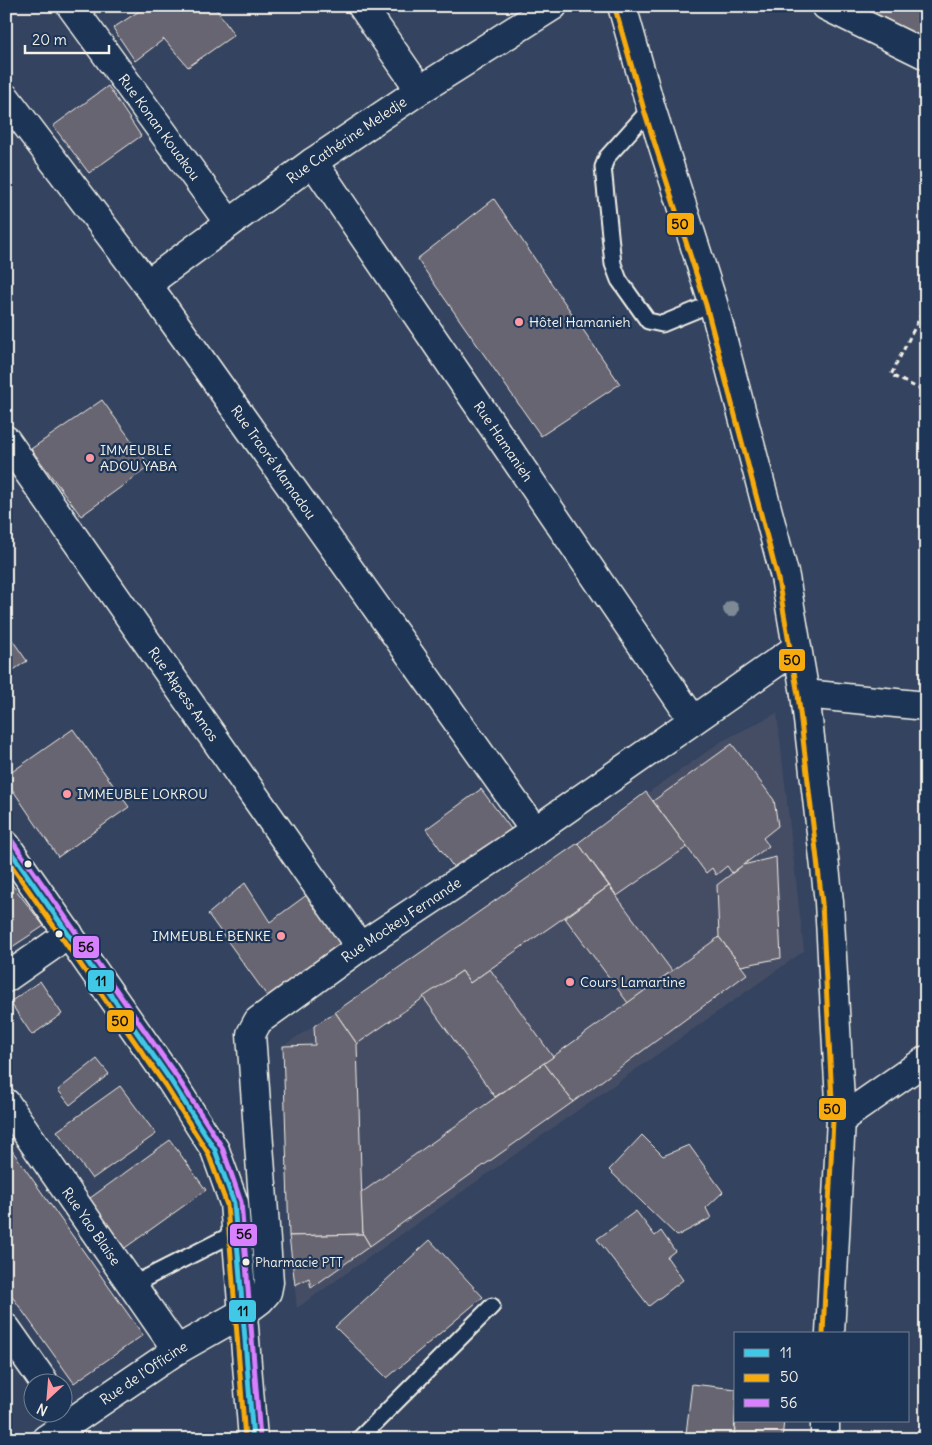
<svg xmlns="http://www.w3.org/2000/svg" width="932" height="1445" viewBox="0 0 932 1445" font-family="Delius,sans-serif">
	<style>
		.built { fill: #444d65 }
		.building { fill: #686572; stroke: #f4f1e8 }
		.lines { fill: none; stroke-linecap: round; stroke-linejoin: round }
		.service-casing { stroke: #f4f1e8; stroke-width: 19 }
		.minor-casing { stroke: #f4f1e8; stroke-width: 31 }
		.tertiary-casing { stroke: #f4f1e8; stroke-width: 31 }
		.path { stroke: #f4f1e8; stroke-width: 3; stroke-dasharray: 5 4; stroke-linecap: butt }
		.service { stroke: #1d3557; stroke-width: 15 }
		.minor { stroke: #1d3557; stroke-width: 28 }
		.tertiary { stroke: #1d3557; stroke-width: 28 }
		.bus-1-casing { stroke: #1d3557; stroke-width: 9 }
		.bus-2-casing { stroke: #1d3557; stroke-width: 9 }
		.bus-3-casing { stroke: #1d3557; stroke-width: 9 }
		.bus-1 { stroke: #40c8e6; stroke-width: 5 }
		.bus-2 { stroke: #f8ab0d; stroke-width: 5 }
		.bus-3 { stroke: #d880ff; stroke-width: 5 }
		.tree { fill: #7d8a95 }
		.poi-dot { fill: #ff9aa2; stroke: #1d3557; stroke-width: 2 }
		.bus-dot { fill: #f4f1e8; stroke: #1d3557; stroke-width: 2 }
		.labels { text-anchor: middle; stroke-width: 4.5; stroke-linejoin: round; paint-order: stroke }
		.bus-label { font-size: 13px; fill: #f4f1e8; stroke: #1d3557; text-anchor: start }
		.street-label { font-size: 14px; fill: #f4f1e8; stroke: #1d3557 }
		.poi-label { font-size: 14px; fill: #f4f1e8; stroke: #1d3557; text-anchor: start }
		.line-badge { stroke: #1d3557; stroke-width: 2 }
		.pale-badge-label { font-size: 14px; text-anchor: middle; font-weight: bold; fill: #111 }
	</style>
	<rect width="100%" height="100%" fill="#34435f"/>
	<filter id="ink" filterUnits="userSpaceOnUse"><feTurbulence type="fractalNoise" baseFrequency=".02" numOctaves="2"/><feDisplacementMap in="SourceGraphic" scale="10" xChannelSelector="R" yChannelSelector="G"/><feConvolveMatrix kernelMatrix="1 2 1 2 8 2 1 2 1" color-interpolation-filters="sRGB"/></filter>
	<g filter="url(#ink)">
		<polygon class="built" points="777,713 804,951 297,1308 289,1236 283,1046 335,1012 722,741"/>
		<g class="building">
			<polygon points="147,6 214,6 234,35 188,67 164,39 135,61 113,28"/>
			<polygon points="861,6 926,6 926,39"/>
			<polygon points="108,86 141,136 89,173 53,126"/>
			<polygon points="494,199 620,384 541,436 417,259"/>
			<polygon points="102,400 150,466 81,516 31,449"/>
			<polygon points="6,631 27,661 6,675"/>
			<polygon points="73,729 129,807 58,857 6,780 6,776"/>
			<polygon points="732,744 774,800 778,826 763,838 769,846 732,873 727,866 716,875 712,868 706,873 653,801"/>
			<polygon points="481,789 514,833 457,872 426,829"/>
			<polygon points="646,792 687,847 617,896 578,843"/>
			<polygon points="578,843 609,886 470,983 462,971 357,1044 335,1012"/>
			<polygon points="776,857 781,958 741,966 719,937 717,885 743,865"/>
			<polygon points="6,877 44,926 6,951"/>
			<polygon points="245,883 270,922 312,891 346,950 270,1000 208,914"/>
			<polygon points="609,886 672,971 628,1003 565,918"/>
			<polygon points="719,937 747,974 573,1102 544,1063"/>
			<polygon points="490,969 553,1057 495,1097 423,997 462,971 470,983"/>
			<polygon points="40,981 62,1014 32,1035 10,1002"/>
			<polygon points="335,1012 357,1044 363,1234 289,1236 283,1046 315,1045 314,1026"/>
			<polygon points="97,1059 109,1074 70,1105 58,1090"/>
			<polygon points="544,1063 573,1102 370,1246 363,1234 361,1193"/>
			<polygon points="120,1086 156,1134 92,1179 57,1131"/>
			<polygon points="642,1135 663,1156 689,1145 723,1192 706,1208 711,1218 677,1236 609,1170"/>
			<polygon points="170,1140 206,1190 122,1250 86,1201"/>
			<polygon points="6,1142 143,1335 74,1383 6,1288"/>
			<polygon points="636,1211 655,1236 661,1231 675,1251 667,1257 683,1280 649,1306 597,1239"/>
			<polygon points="363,1234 370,1246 311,1288 309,1278 295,1285 289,1236"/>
			<polygon points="430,1240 483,1297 387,1378 335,1327"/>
			<polygon points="692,1384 736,1389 734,1439 686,1434"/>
			<polygon points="926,1413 926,1439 906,1439 906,1433 916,1436"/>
			<polygon points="736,1416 736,1421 784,1421 782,1439 734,1439"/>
			<polygon points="686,1434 732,1439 686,1439"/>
		</g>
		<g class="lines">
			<g class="service-casing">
				<g id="service">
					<polyline points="651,108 607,157 603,167 613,264 619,280 648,321 662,324 713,303"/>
					<polyline points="132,1285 237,1232"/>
					<polyline points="359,1439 492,1306"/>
				</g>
			</g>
			<g class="minor-casing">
				<g id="minor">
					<path id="s1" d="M 71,6 L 229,223"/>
					<polyline points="362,6 420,90"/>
					<polyline points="826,6 926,55"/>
					<path id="s2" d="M 6,98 L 147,284 L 535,831"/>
					<path id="s3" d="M 313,162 L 693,720"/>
					<path id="s4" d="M 147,284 L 313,162 L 420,90 L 553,6"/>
					<path id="s5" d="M 6,440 L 360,947"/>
					<polyline points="805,694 926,706"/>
					<polyline points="6,978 69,934"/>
					<path id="s6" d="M 6,1103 L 177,1350"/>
					<polyline points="841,1119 926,1060"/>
					<polyline points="6,1328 44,1382"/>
					<path id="s7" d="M 46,1439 L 177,1350 L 244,1312 L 260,1300 L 267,1292 L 269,1282 L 251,1034 L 258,1021 L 360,947 L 535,831 L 797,648"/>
				</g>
			</g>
			<g class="tertiary-casing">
				<g id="tertiary">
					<polyline points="622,6 651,108 713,303 785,577 805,694 829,902 841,1119 830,1334"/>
					<polyline points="6,845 171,1081 215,1150 234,1203 253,1439"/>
					<polyline points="825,1439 825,1421"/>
				</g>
			</g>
			<polyline class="path" points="926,305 891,375 926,392"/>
			<use href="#service" class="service"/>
			<use href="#minor" class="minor"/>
			<use href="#tertiary" class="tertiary"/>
			<g class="bus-1-casing">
				<polyline id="bus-1" points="6,845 171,1081 215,1150 234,1203 253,1439"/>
			</g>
			<g class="bus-2-casing">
				<g id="bus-2">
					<polyline points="615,8 644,110 706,305 778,579 798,695 822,903 833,1119 823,1334"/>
					<polyline points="6,858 165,1085 208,1153 227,1205 245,1439"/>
				</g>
			</g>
			<g class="bus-3-casing">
				<polyline id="bus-3" points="12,841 177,1077 222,1147 241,1202 260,1438"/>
			</g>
			<use href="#bus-1" class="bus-1"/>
			<use href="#bus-2" class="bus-2"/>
			<use href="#bus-3" class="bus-3"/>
		</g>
		<circle class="tree" cx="731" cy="609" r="8"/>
	</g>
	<g class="poi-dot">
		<circle cx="519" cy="322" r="5"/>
		<circle cx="90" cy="458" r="5"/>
		<circle cx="67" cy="794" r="5"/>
		<circle cx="281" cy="936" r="5"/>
		<circle cx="570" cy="982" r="5"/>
	</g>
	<g class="bus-dot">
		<circle cx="28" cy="864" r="4.5"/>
		<circle cx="59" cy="934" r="4.5"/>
		<circle cx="246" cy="1262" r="4.5"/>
	</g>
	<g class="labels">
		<g class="bus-label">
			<text x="255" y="1267">Pharmacie PTT</text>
		</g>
		<g class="street-label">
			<text dy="5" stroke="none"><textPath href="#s1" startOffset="150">Rue Konan Kouakou</textPath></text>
			<text dy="5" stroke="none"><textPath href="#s4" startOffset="246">Rue Cathérine Meledje</textPath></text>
			<text dy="5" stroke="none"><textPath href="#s3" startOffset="338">Rue Hamanieh</textPath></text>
			<text dy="5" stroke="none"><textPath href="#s2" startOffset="452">Rue Traoré Mamadou</textPath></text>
			<text dy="5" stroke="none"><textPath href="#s5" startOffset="310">Rue Akpess Amos</textPath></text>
			<text dy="5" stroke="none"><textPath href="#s7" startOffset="715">Rue Mockey Fernande</textPath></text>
			<text dy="5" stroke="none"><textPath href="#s6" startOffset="150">Rue Yao Blaise</textPath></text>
			<text dy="5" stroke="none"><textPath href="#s7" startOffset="118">Rue de l'Officine</textPath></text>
		</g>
		<g class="poi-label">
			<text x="529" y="327">Hôtel Hamanieh</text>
			<text x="100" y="455">IMMEUBLE<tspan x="100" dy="16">ADOU YABA</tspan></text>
			<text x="77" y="799">IMMEUBLE LOKROU</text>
			<text x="271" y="941" text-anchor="end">IMMEUBLE BENKE</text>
			<text x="580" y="987">Cours Lamartine</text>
		</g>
	</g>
	<g class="line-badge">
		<rect x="666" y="212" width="29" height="24" rx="5" fill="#f8ab0d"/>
		<rect x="778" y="648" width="28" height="24" rx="5" fill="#f8ab0d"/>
		<rect x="72" y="935" width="28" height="24" rx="5" fill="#d880ff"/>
		<rect x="87" y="969" width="28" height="24" rx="5" fill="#40c8e6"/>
		<rect x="106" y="1009" width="29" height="24" rx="5" fill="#f8ab0d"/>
		<rect x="818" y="1097" width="29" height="24" rx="5" fill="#f8ab0d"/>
		<rect x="229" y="1223" width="29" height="24" rx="5" fill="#d880ff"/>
		<rect x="228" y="1299" width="29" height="24" rx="5" fill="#40c8e6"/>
	</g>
	<g class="pale-badge-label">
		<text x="680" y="229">50</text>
		<text x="792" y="665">50</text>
		<text x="86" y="952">56</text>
		<text x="101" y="986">11</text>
		<text x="120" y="1026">50</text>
		<text x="832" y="1114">50</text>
		<text x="244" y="1239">56</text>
		<text x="243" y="1316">11</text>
	</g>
	<rect width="932" height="1445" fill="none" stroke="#1d3557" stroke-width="25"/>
	<rect x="12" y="12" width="907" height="1420" fill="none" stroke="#f4f1e8" stroke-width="2" filter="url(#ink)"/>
	<rect x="734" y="1332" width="175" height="90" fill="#1d3557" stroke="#738091"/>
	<rect x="744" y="1349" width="25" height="8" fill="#40c8e6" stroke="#738091"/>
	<text x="780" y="1358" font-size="15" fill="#f4f1e8">11</text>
	<rect x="744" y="1374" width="25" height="8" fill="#f8ab0d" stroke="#738091"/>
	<text x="780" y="1382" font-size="15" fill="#f4f1e8">50</text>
	<rect x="744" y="1399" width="25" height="8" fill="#d880ff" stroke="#738091"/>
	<text x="780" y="1408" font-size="15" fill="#f4f1e8">56</text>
	<g transform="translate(48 1398) rotate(206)"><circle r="24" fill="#1d3557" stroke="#738091"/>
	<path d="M0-4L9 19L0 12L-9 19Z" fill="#ff9aa2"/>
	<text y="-8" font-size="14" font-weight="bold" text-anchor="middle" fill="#f4f1e8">N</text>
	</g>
	<path d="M25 45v8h84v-8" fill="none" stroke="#f4f1e8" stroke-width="2.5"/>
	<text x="32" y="45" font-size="15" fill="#f4f1e8" stroke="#1d3557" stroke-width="4" paint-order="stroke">20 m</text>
</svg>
